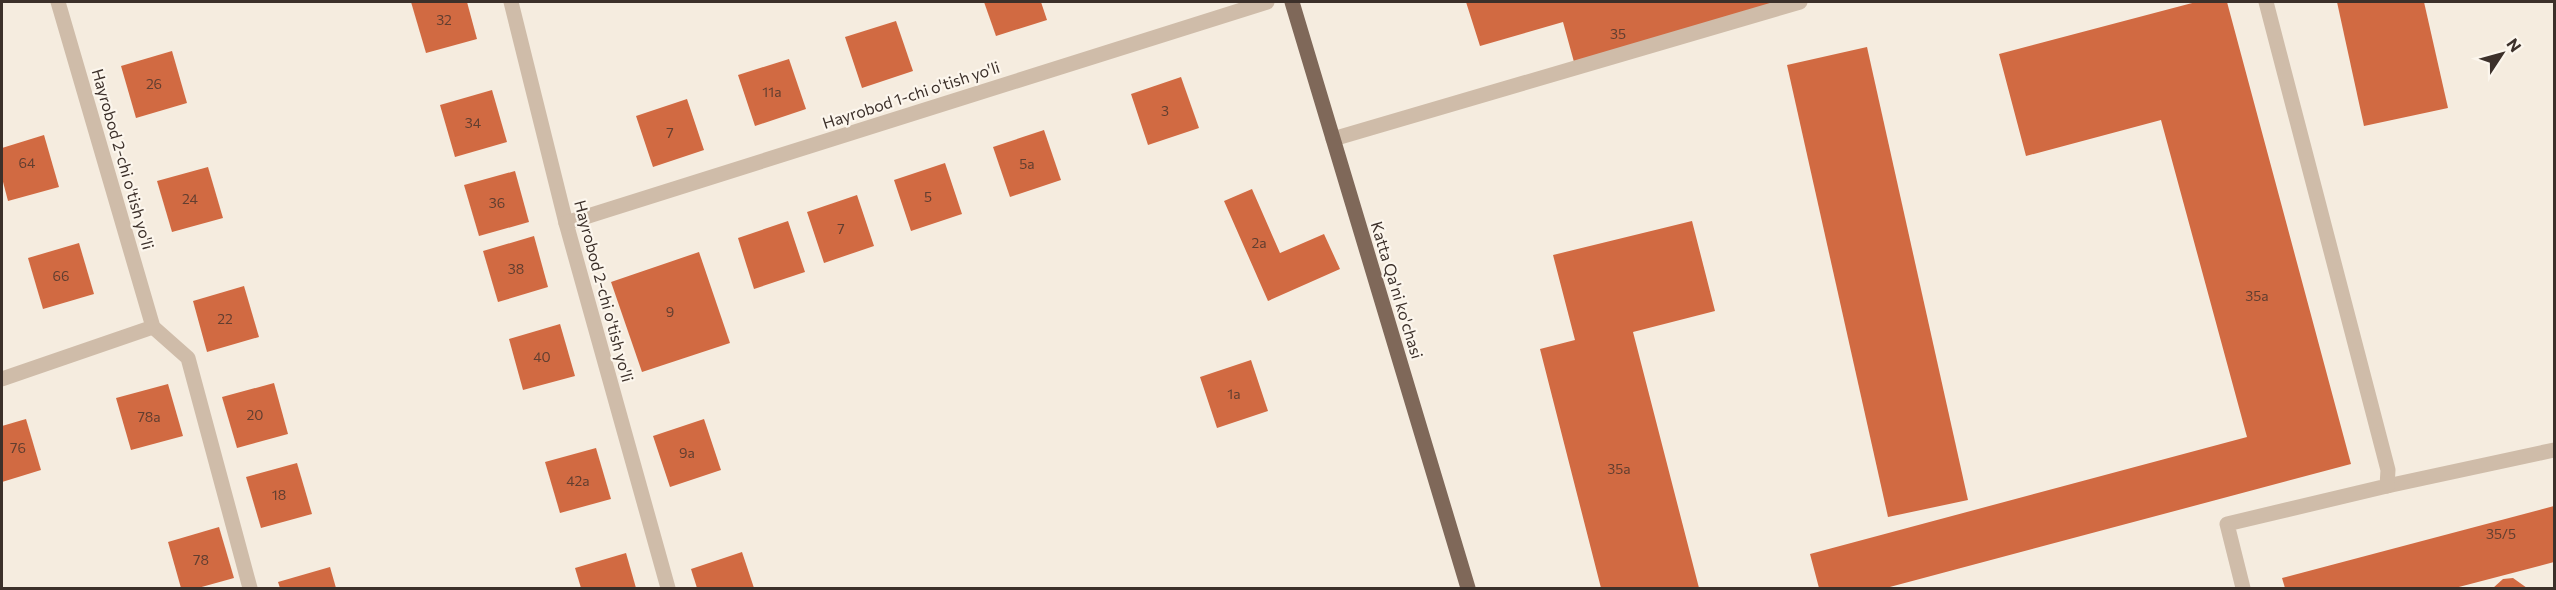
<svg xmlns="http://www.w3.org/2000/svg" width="2556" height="590" viewBox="0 0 2556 590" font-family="Commissioner,sans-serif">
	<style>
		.building { fill: #d16a42 }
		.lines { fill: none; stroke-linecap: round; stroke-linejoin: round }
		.minor { stroke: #cfbca9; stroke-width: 15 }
		.major { stroke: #7f6859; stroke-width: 15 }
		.labels { text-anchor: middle; stroke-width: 4.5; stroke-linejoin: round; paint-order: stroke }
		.number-label { font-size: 14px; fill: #613e30 }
		.street-label { font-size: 16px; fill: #3c302a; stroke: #fcf6ed }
	</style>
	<rect width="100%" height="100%" fill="#f5ecdf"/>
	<g class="building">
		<polygon points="411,2 467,2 477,39 426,53"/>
		<polygon points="984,2 1041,2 1047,20 996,36"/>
		<polygon points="1466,2 1778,2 1574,62 1563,22 1480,46"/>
		<polygon points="2196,2 2227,2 2351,464 1886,588 1819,588 1810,554 2247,437 2161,120 2026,156 1999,54"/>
		<polygon points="2337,2 2424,2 2448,108 2364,126"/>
		<polygon points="896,21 913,71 862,88 845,37"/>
		<polygon points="1867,47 1968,500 1888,517 1787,65"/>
		<polygon points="172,51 187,103 136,118 121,66"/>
		<polygon points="789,59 806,109 755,126 738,75"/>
		<polygon points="1181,77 1199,128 1148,145 1131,94"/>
		<polygon points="492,90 507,142 455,157 440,105"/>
		<polygon points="687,99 704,150 653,167 636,116"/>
		<polygon points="1044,130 1061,180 1010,197 993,147"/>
		<polygon points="44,135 59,187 8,201 2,178 2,148"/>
		<polygon points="945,163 962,214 911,231 894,180"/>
		<polygon points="208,167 223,218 172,232 157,181"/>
		<polygon points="515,171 529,222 479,236 464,185"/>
		<polygon points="1252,189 1280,253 1324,234 1340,269 1268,301 1224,201"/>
		<polygon points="857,195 874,246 824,263 807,212"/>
		<polygon points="788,221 805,272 754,289 738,238"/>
		<polygon points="1692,221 1715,311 1633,332 1699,588 1601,588 1540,349 1575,340 1553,255"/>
		<polygon points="534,236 548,287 498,302 483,251"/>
		<polygon points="79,243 94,294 43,309 28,258"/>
		<polygon points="699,252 730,343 642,372 611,282"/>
		<polygon points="244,286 259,337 207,352 193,301"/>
		<polygon points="560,324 575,376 523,390 509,339"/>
		<polygon points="1251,360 1268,411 1217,428 1200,377"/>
		<polygon points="274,383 288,434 237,448 222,397"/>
		<polygon points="168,384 183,436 131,450 116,398"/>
		<polygon points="26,419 41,470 2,482 2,426"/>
		<polygon points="704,419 721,470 670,487 653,436"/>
		<polygon points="596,448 611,499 560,513 545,462"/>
		<polygon points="297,463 312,514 261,528 246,477"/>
		<polygon points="2554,506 2554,562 2455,588 2285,588 2282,578"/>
		<polygon points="219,527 234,578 198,588 181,588 168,542"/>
		<polygon points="742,552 754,588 697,588 691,569"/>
		<polygon points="626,553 636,588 581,588 575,568"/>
		<polygon points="330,567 336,588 280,588 278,582"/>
		<polygon points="2513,578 2527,588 2493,588 2503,579"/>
	</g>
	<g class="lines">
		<g class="minor">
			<polyline points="58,2 153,327 188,358 250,588"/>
			<polyline points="511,2 566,223 668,588"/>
			<polyline points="1333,139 1800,2"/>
			<polyline points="566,223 1267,2"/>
			<polyline points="2,379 153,327"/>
			<polyline points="2387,486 2554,450"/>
			<polyline points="2243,588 2227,524 2387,486 2388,470 2266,2"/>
		</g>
		<polyline class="major" points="1292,2 1468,588"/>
	</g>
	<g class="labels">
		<g class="number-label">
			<text x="444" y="25">32</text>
			<text x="1618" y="39">35</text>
			<text x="154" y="89">26</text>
			<text x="772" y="97">11a</text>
			<text x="1165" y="116">3</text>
			<text x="473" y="128">34</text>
			<text x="670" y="138">7</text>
			<text x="27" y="168">64</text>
			<text x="1027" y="169">5a</text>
			<text x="928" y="202">5</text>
			<text x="190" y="204">24</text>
			<text x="497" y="208">36</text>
			<text x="841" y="234">7</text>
			<text x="1259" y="248">2a</text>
			<text x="516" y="274">38</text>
			<text x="61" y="281">66</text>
			<text x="2257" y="301">35а</text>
			<text x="670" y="317">9</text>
			<text x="225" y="324">22</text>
			<text x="542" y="362">40</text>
			<text x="1234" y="399">1a</text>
			<text x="255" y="420">20</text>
			<text x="149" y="422">78a</text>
			<text x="18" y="453">76</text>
			<text x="687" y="458">9a</text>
			<text x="1619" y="474">35а</text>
			<text x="578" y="486">42a</text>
			<text x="279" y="500">18</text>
			<text x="2501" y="539">35/5</text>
			<text x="201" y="565">78</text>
		</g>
		<g class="street-label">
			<text transform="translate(911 95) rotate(-18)" y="6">Hayrobod 1-chi o'tish yo'li</text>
			<text transform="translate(123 159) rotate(74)" y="6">Hayrobod 2-chi o'tish yo'li</text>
			<text transform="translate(1397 290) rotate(73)" y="6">Katta Qa'ni ko'chasi</text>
			<text transform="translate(604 291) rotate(75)" y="6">Hayrobod 2-chi o'tish yo'li</text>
		</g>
	</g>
	<rect width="2556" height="590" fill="none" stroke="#3c302a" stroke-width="6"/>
	<g transform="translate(2502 54) rotate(54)" stroke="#fcf6ed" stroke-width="4.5" paint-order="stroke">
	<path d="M0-4.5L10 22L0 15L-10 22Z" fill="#3c302a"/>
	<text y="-9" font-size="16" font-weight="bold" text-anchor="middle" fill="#3c302a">N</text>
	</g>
</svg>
